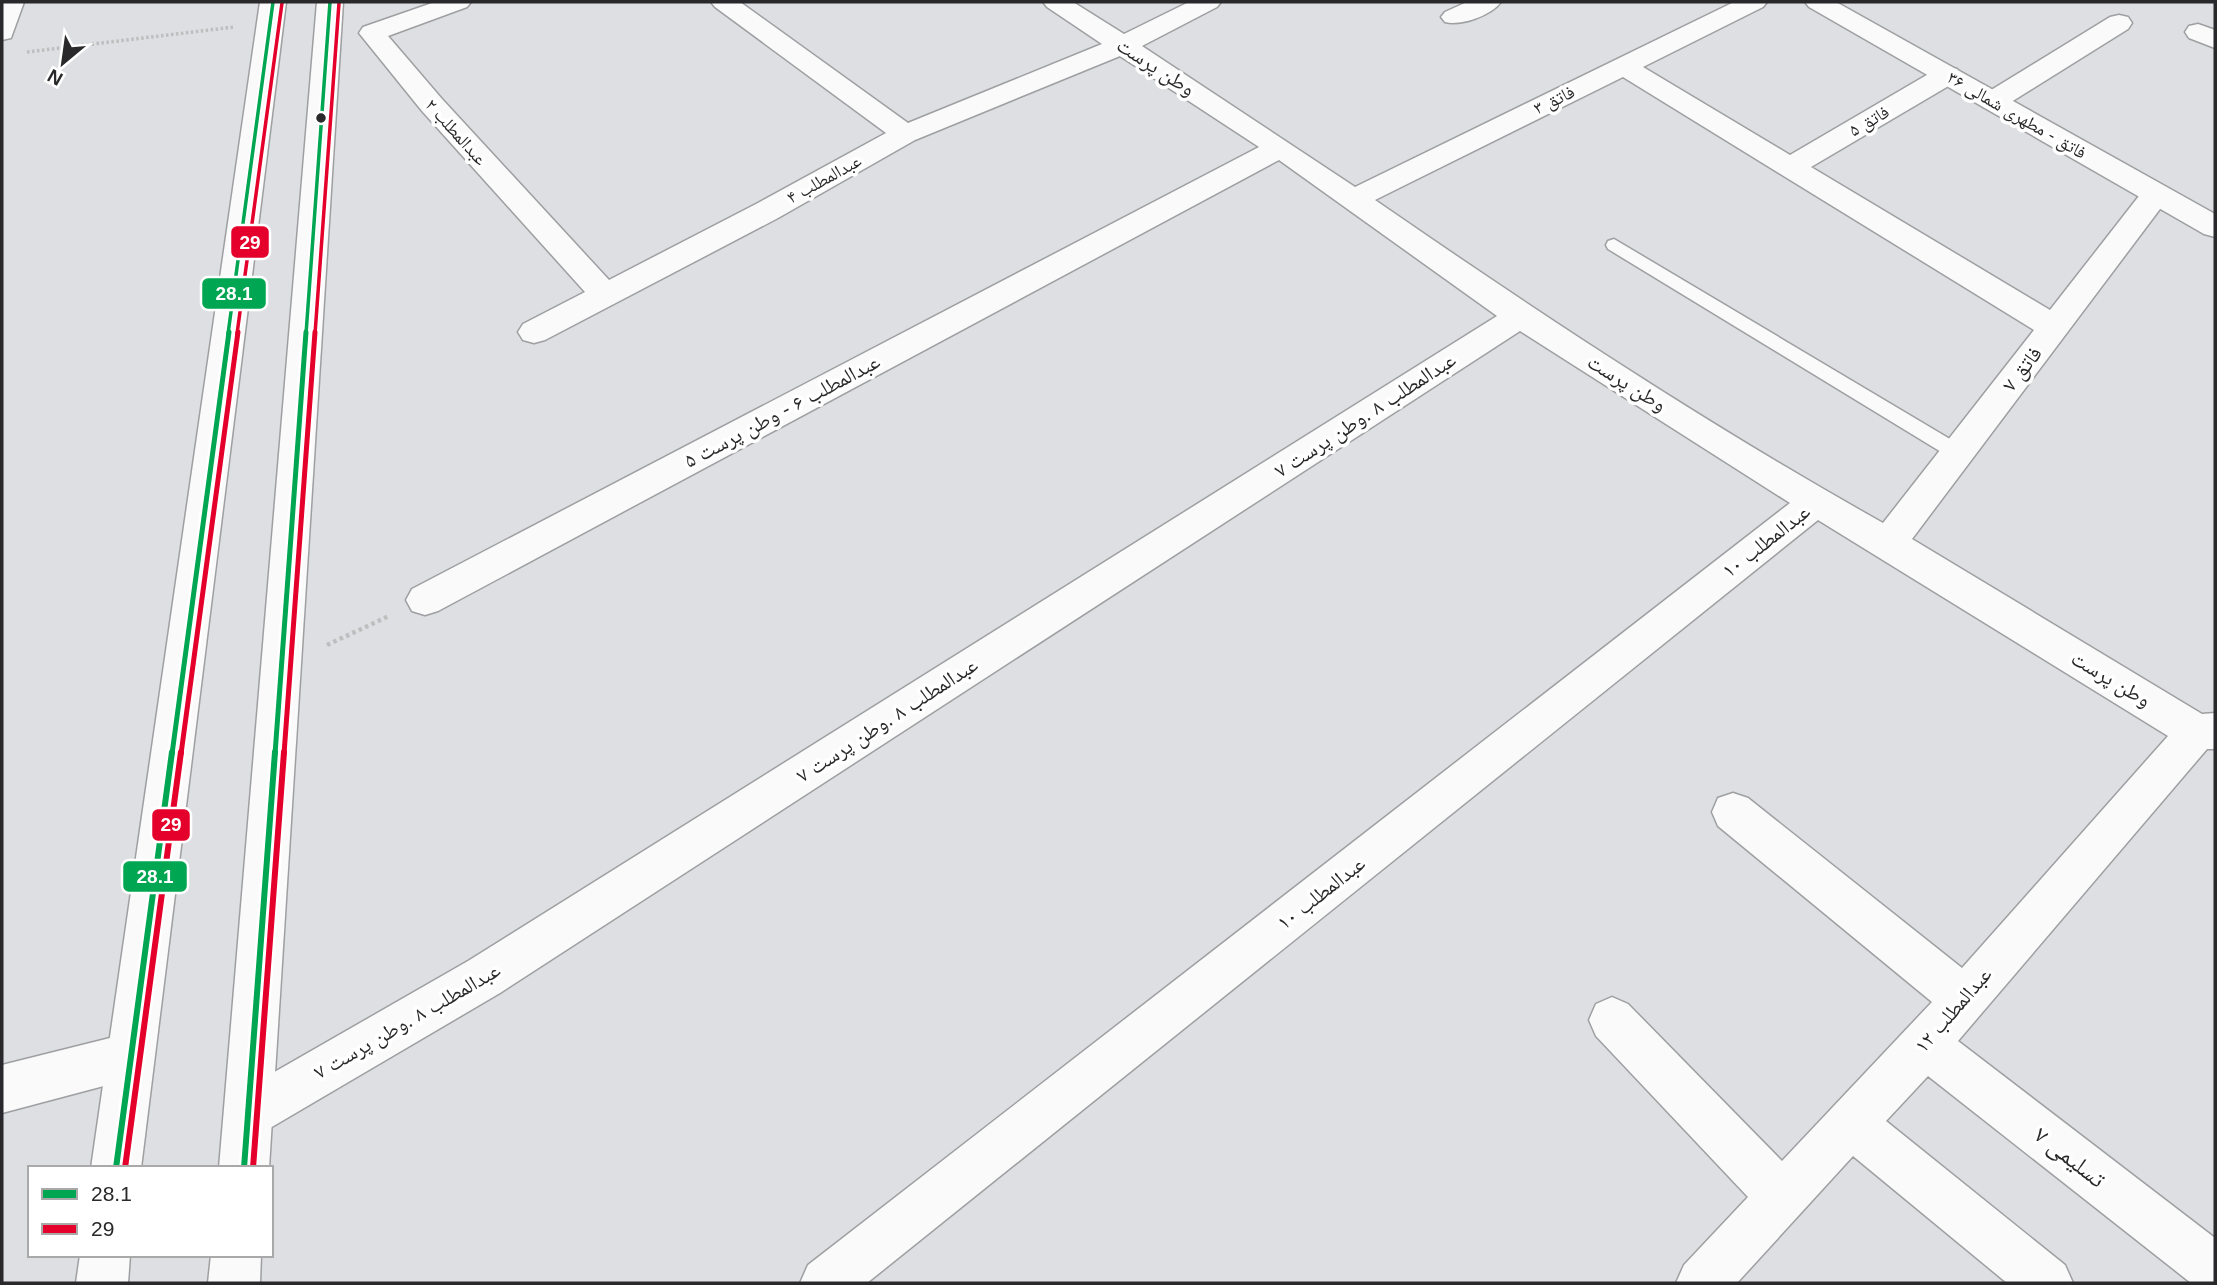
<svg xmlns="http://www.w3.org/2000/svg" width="2217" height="1285" viewBox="0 0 2217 1285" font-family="Helvetica,'Noto Naskh Arabic',sans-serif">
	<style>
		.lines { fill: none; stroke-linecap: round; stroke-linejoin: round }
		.service-casing { stroke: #9e9fa1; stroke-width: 3 }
		.minor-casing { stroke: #9e9fa1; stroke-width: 3 }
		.tertiary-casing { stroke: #9e9fa1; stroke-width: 3 }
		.primary-casing { stroke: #9e9fa1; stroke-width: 3 }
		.path-far1 { stroke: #bebebf; stroke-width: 3.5; stroke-dasharray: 2.5 2.5; stroke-linecap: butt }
		.path { stroke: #bebebf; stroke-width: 4.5; stroke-dasharray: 3.5 3.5; stroke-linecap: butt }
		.service { fill: #fafafb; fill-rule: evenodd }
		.minor { fill: #fafafb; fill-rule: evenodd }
		.tertiary { fill: #fafafb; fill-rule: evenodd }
		.primary { fill: #fafafb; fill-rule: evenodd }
		.bus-1-far2-casing { stroke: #fff; stroke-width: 7 }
		.bus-1-far1-casing { stroke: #fff; stroke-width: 10 }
		.bus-1-casing { stroke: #fff; stroke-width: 11 }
		.bus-2-far2-casing { stroke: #fff; stroke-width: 7 }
		.bus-2-far1-casing { stroke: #fff; stroke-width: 10 }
		.bus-2-casing { stroke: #fff; stroke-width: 11 }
		.bus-1-far2 { stroke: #00a651; stroke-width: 3.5 }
		.bus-1-far1 { stroke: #00a651; stroke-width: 5 }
		.bus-1 { stroke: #00a651; stroke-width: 6 }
		.bus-2-far2 { stroke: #e4002b; stroke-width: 3.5 }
		.bus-2-far1 { stroke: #e4002b; stroke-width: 5 }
		.bus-2 { stroke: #e4002b; stroke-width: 6 }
		.bus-dot { fill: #29292b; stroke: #fff; stroke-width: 2.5 }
		.labels { text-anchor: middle; stroke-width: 7; stroke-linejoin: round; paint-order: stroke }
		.far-street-label { font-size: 18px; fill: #29292b; stroke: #fff }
		.street-label { font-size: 21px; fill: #29292b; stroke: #fff }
		.near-street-label { font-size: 24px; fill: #29292b; stroke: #fff }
		.line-badge { stroke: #fff; stroke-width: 2.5 }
		.badge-label { font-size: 19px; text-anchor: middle; font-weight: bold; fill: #fff }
	</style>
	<rect width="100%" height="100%" fill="#dedfe2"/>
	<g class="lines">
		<g class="service-casing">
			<polygon id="service" points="1614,239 1965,448 1967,453 1965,458 1951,458 1608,249 1606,245 1608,241"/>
		</g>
		<g class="minor-casing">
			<g id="minor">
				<polygon points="2,2 24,2 11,38 2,40"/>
				<path d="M 435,2 L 471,2 L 467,7 L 388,36 L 442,99 L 609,280 L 756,204 L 886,133 L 715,7 L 711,2 L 740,2 L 908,123 L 1102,44 L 1047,7 L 1043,2 L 1073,2 L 1124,34 L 1189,2 L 1221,2 L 1217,7 L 1142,46 L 1355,187 L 1734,2 L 1767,2 L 1763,7 L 1643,67 L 1790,155 L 1937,69 L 1947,67 L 1957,69 L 1961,75 L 1957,81 L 1811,167 L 2050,310 L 2146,187 L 2156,185 L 2166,187 L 2171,194 L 2166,201 L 1912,539 L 2202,714 L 2215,713 L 2215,749 L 2207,749 L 1958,1041 L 2215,1238 L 2215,1283 L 2191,1283 L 1928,1076 L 1886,1121 L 2065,1265 L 2073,1283 L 2007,1283 L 1853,1156 L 1737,1283 L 1676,1283 L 1684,1265 L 1748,1197 L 1596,1036 L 1589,1020 L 1596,1004 L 1612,997 L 1628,1004 L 1782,1161 L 1932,1002 L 1718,826 L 1712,812 L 1718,798 L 1733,793 L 1748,798 L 1962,968 L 2168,736 L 1818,520 L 867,1283 L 800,1283 L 808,1265 L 1790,503 L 1520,331 L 500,993 L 265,1131 L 248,1138 L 231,1131 L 224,1114 L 231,1097 L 468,961 L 1497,316 L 1279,160 L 438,611 L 425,615 L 412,611 L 406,600 L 412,589 L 1259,147 L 1120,56 L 915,140 L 778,218 L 545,340 L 534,343 L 523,340 L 518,332 L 523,324 L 585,292 L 422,111 L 359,33 L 363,27 ZM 1623,77 L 2034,330 L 1883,523 C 1708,425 1540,314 1375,200 Z"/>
				<path d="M 1467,2 L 1501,2 C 1491,16 1460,26 1445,22 L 1441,17 L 1445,12 Z"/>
				<polygon points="2119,15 2128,17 2132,23 2128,29 2003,107 1993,109 1983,107 1979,101 1983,95 2110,17"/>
				<polygon points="2198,24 2215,30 2215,48 2189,38 2185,32 2189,26"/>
				<polygon points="130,1033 147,1039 153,1056 147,1073 130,1079 2,1113 2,1065"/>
			</g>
		</g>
		<g class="tertiary-casing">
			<polygon id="tertiary" points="1805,2 1836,2 2215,214 2215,237 2204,234 1809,7"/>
		</g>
		<g class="primary-casing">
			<g id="primary">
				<polygon points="260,2 286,2 141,1168 91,1168"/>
				<polygon points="317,2 343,2 269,1168 219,1168"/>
				<polygon points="80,1255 130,1255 128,1283 76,1283"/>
				<polygon points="211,1255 261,1255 260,1283 208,1283"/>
			</g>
		</g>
		<polyline class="path-far1" points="27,52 234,27"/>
		<polyline class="path" points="327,645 389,616"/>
		<use href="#service" class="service"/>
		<use href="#minor" class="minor"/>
		<use href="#tertiary" class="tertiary"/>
		<use href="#primary" class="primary"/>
		<g class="bus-1-far2-casing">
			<g id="bus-1-far2">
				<polyline points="228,334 273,2"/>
				<polyline points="306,334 330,2"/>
			</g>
		</g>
		<g class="bus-1-far1-casing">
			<g id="bus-1-far1">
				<polyline points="172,754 229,332"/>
				<polyline points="275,754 306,332"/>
			</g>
		</g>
		<g class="bus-1-casing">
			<g id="bus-1">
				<polyline points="116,1168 172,752"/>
				<polyline points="244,1168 275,752"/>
			</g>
		</g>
		<g class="bus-2-far2-casing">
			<g id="bus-2-far2">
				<polyline points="237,334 282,3"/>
				<polyline points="315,334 339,3"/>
			</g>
		</g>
		<g class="bus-2-far1-casing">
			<g id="bus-2-far1">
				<polyline points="181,754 238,332"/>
				<polyline points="284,754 315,332"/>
			</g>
		</g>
		<g class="bus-2-casing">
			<g id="bus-2">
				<polyline points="125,1168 181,752"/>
				<polyline points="253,1168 284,752"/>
			</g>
		</g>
		<use href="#bus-1-far2" class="bus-1-far2"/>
		<use href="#bus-1-far1" class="bus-1-far1"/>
		<use href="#bus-1" class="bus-1"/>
		<use href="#bus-2-far2" class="bus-2-far2"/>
		<use href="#bus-2-far1" class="bus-2-far1"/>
		<use href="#bus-2" class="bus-2"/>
	</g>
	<circle class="bus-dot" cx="321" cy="118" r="6"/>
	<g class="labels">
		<g class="far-street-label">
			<text transform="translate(1554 100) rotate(-26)" y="6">فاتق ۳</text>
			<text transform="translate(2017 115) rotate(30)" y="6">فاتق - مطهری شمالی ۳۶</text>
			<text transform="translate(1869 121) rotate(-30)" y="6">فاتق ۵</text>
			<text transform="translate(456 132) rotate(48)" y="6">عبدالمطلب ۲</text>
			<text transform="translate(824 179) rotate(-29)" y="6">عبدالمطلب ۴</text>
		</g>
		<g class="street-label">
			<text transform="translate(1156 67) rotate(33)" y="7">وطن پرست</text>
			<text transform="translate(2022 369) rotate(-52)" y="7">فاتق ۷</text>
			<text transform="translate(1627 383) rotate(32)" y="7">وطن پرست</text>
			<text transform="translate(782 411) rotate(-28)" y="7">عبدالمطلب ۶ - وطن پرست ۵</text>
			<text transform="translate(1365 415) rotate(-33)" y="7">عبدالمطلب ۸ .وطن پرست ۷</text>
			<text transform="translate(1766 541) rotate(-38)" y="7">عبدالمطلب ۱۰</text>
			<text transform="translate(2111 679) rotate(31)" y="7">وطن پرست</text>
			<text transform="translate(887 720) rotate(-33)" y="7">عبدالمطلب ۸ .وطن پرست ۷</text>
			<text transform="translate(1321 893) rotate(-38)" y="7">عبدالمطلب ۱۰</text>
			<text transform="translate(1953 1010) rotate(-49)" y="7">عبدالمطلب ۱۲</text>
			<text transform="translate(407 1021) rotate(-30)" y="7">عبدالمطلب ۸ .وطن پرست ۷</text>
		</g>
		<g class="near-street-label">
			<text transform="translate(2070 1157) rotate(38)" y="8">تسلیمی ۷</text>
		</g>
	</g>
	<g class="line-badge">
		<rect x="230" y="225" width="40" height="34" rx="7" fill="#e4002b"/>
		<rect x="201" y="277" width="66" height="33" rx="7" fill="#00a651"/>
		<rect x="151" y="808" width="40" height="34" rx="7" fill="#e4002b"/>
		<rect x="122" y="860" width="66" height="33" rx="7" fill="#00a651"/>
	</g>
	<g class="badge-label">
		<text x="250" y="249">29</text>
		<text x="234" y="300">28.1</text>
		<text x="171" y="831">29</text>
		<text x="155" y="883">28.1</text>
	</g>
	<rect width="2217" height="1285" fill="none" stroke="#29292b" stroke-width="7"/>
	<rect x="28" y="1166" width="245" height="91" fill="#ffffff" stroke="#a9a9aa" stroke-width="2"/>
	<rect x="42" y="1189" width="35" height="10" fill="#00a651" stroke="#a9a9aa" stroke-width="2"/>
	<text x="91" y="1201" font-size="21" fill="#29292b">28.1</text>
	<rect x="42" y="1224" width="35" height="10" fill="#e4002b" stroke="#a9a9aa" stroke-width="2"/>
	<text x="91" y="1236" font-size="21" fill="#29292b">29</text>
	<g transform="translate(63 63) rotate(209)" stroke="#ffffff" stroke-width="5" paint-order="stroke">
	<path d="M0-5L12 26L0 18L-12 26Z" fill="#29292b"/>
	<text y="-10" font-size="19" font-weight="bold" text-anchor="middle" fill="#29292b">N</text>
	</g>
</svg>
